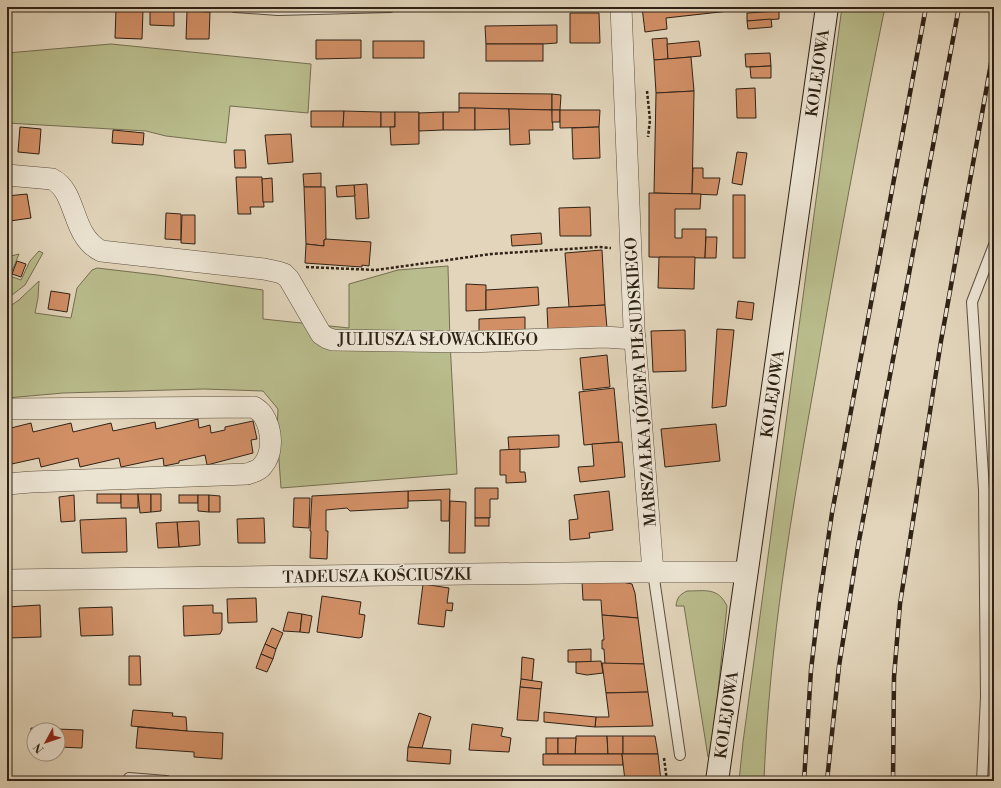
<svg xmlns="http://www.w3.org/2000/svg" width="1001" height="788" viewBox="0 0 1001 788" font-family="'Libre Bodoni',serif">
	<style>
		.green { fill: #b9bc8c; stroke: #746f51 }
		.building { fill: #d28f66; stroke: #2f2216 }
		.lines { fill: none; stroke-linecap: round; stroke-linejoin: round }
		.lane-casing { stroke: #5c4f3f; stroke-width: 12 }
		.street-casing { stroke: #5c4f3f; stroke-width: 22 }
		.secondary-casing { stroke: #2f2216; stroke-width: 24 }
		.path { stroke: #2f2216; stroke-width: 2.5; stroke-dasharray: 3 2; stroke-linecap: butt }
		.lane { stroke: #ece4d3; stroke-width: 10 }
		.street { stroke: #ece4d3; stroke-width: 21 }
		.secondary { stroke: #ece4d3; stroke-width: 22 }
		.rail-casing { stroke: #2f2216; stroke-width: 4.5 }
		.rail { stroke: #ece4d3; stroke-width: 3; stroke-dasharray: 9; stroke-linecap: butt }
		.labels { text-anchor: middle; stroke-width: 3; stroke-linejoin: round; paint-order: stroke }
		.street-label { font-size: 16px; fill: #2f2216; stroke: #ece4d3 }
	</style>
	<rect width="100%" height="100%" fill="#e2d5bb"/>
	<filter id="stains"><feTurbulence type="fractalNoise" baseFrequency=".005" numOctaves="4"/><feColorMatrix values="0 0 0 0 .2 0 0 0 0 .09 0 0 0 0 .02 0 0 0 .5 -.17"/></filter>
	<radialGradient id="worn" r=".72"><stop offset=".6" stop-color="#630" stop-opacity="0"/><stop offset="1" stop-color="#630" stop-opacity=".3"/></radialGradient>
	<g class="green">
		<path d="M 842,7 L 885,7 C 860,129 837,252 816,375 C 792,509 769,644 764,781 L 739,781 L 743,742 Z"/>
		<polygon points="111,44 311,64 308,113 230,106 226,143 166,136 146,131 7,123 7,53"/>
		<polygon points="39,251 43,253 25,285 7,299 7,257 19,254 10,276 21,280 30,261"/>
		<polygon points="448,266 450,342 457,474 281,488 277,432 278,409 263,391 204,389 63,393 7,398 7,308 19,300 39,281 38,298 35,313 71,318 77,288 92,270 97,268 157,275 263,290 263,319 349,328 349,284 398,270"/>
		<path d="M 687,591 C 705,591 718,587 727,606 L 711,757 L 708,757 L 684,606 L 676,606 C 677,598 679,595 687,591 Z"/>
	</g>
	<g class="building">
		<polygon points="642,7 729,7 729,11 666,18 667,29 645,32"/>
		<polygon points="116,9 143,10 142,39 115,38"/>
		<polygon points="150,9 174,10 174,26 150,25"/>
		<polygon points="187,11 210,12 209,39 186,39"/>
		<polygon points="779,11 779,19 747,21 747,13"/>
		<polygon points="570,13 599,13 600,43 570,43"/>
		<polygon points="771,19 772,27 748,29 747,21"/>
		<polygon points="557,25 557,43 543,44 486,44 485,26"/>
		<polygon points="667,38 668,59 654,60 652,39"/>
		<polygon points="316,40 361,40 361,58 316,59"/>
		<rect x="373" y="41" width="51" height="17"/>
		<polygon points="699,41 701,56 668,59 667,44"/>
		<rect x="486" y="44" width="57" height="17"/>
		<polygon points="770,53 771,66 746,67 745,54"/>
		<polygon points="691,57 694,91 656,93 654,60"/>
		<polygon points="771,66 771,78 751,78 750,67"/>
		<polygon points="755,88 756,118 737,118 736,89"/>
		<polygon points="694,91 692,194 654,193 656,93"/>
		<polygon points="459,93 552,94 552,110 459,108"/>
		<polygon points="552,94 561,95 560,110 552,110"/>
		<polygon points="459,108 475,108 475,130 443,130 443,112 459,112"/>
		<polygon points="475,108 509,109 510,129 475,130"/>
		<polygon points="509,109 552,110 553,130 529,130 530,144 510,145"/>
		<rect x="552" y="110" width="8" height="12"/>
		<polygon points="560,110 600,110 599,127 560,128"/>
		<polygon points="311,111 344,111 343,127 311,127"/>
		<polygon points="344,111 381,112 381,127 343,127"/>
		<rect x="381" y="112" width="14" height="15"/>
		<polygon points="395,112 419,112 419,144 391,145 390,127 395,127"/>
		<polygon points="443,112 443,130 419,131 419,113"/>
		<polygon points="20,127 41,129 39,154 18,152"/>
		<polygon points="599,127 600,158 573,159 572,128"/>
		<polygon points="113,130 144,133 143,145 112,143"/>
		<polygon points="291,134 293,162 268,164 265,135"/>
		<polygon points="234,150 245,150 246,168 235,168"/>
		<polygon points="737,152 747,153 742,185 732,183"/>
		<polygon points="693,168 703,168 703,178 720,178 717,195 692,194"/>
		<polygon points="321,173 321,187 304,187 303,174"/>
		<polygon points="236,177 262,177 264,207 250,207 251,214 238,214"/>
		<polygon points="272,178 273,202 263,202 262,179"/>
		<polygon points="367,184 369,218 356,219 354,185"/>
		<polygon points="354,185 355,196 337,197 336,186"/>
		<polygon points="304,187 325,187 326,239 324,240 324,246 306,244"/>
		<polygon points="649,193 701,194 700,209 675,209 675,238 682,238 682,229 706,229 705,258 649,257"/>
		<polygon points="27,194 31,218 10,221 7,196"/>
		<rect x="733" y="195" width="12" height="63"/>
		<polygon points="590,207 591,236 560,236 559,208"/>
		<polygon points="166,213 181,214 181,240 165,239"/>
		<polygon points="182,215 195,215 195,244 181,243"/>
		<polygon points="541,233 542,244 512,246 511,235"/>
		<polygon points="706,237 717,237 716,258 705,258"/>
		<polygon points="326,239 371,242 369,266 362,265 362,267 305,263 306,244 324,246 324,240"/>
		<polygon points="602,250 605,305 569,307 565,253"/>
		<polygon points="659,257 695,257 694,289 658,288"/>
		<polygon points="17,261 26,264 21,277 12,274"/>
		<polygon points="466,284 486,285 486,310 466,311"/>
		<polygon points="538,287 539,305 486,310 486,290"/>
		<polygon points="51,291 70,294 67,312 48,309"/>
		<polygon points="738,301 754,303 752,320 736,318"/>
		<polygon points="605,305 607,328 548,331 547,308"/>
		<polygon points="525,317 525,332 479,333 479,319"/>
		<polygon points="717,329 734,330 726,406 712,408"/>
		<polygon points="685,330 686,371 653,372 651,331"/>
		<polygon points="607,355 610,387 583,390 580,358"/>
		<polygon points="614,388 619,442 584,445 579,392"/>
		<polygon points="198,419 199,428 210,425 211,433 225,430 225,427 253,421 257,439 251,440 253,453 207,465 205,455 179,461 179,463 164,466 163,458 121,467 119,458 80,467 78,458 41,467 39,458 7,465 7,429 31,423 33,432 71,423 73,432 111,423 113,431 155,422 156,429"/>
		<polygon points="716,424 720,461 665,467 661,429"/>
		<polygon points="559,435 559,447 509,450 508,437"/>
		<polygon points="622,442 625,477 580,482 578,467 594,466 592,444"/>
		<polygon points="520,449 520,472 525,472 526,482 506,483 506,475 500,475 500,450"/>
		<polygon points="475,488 498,488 498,499 490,499 490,518 475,518"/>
		<polygon points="450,489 449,521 441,521 441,500 408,501 408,491"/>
		<polygon points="408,491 408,508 350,511 347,508 326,510 326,531 328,531 327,559 310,558 311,531 310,531 312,496"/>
		<polygon points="609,491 613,530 589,533 590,538 570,540 569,520 578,519 574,495"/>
		<rect x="97" y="494" width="24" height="9"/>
		<rect x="121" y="494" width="17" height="14"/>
		<polygon points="138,494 151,494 151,512 140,513"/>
		<polygon points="151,494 161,494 161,511 151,512"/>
		<polygon points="74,495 75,521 61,522 59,497"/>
		<rect x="179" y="495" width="19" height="8"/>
		<polygon points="198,495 209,495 209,512 198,511"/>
		<polygon points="209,495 220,496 220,512 209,512"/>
		<polygon points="294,498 310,498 309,528 293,527"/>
		<polygon points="450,501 466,502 465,553 449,553"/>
		<polygon points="126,518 127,552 82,553 80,520"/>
		<polygon points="264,518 265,543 238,543 237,519"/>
		<rect x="475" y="518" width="14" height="8"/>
		<polygon points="199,521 200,545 179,547 177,522"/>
		<polygon points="177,522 179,547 158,548 156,523"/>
		<polygon points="582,581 622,582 632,584 635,593 638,618 602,615 601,600 583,600"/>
		<polygon points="423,584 449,588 447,603 453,603 452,611 446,610 444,627 418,624"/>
		<polygon points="322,596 361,602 359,614 365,615 362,637 359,638 317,632"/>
		<polygon points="256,598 257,622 228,623 227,599"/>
		<polygon points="40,605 41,637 7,638 7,607"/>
		<polygon points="213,605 213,613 222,613 222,630 220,634 184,636 183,606"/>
		<polygon points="112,607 113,635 81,636 79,608"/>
		<polygon points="288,612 302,614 300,632 283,631"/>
		<polygon points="302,614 312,616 309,633 300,632"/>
		<polygon points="602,615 638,618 644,664 605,664 604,649 602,649 602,640 604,640"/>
		<polygon points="272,628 283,633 276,649 265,644"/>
		<polygon points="265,644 276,649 273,659 261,654"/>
		<polygon points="591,649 591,662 568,662 568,650"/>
		<polygon points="261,654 273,659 267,672 256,668"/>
		<polygon points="129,656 140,656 141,685 129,685"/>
		<polygon points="522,657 534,659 532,681 521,679"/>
		<polygon points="601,661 603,673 587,675 576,673 576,662"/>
		<polygon points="602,663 644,664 648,692 606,693"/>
		<polygon points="521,679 542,682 541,689 520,687"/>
		<polygon points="520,687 541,689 538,721 517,720"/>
		<polygon points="648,692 653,726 595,727 596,717 609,717 606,693"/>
		<polygon points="133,710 173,713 172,716 186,717 187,731 131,726"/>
		<polygon points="544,712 596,717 595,727 544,722"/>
		<polygon points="419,713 431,717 422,748 408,747"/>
		<polygon points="472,724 503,728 501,736 511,738 509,752 469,750"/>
		<polygon points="138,727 187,731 223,733 222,759 194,757 194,752 136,748"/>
		<polygon points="31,728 83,730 82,748 58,747 58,730 34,730 34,746 30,746"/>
		<polygon points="576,736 607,736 608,754 575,754"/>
		<polygon points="607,736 623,736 623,754 608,754"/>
		<polygon points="623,736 655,736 658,754 623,754"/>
		<rect x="546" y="738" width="12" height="16"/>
		<polygon points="558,738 576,738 575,754 558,754"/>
		<polygon points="408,747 451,750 450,764 407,761"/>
		<polygon points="543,754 622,754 623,765 543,765"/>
		<polygon points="622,754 658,754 661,781 625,781"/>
	</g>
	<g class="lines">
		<g class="lane-casing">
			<g id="lane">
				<polyline points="235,7 278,10 390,7"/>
				<polyline points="653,572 680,755"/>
				<polyline points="986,697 984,490 972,302 994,245"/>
				<polyline points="129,781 129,778 166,781"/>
				<polyline points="982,781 986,697 994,689"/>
			</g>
		</g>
		<g class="street-casing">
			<g id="street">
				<polyline points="621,7 634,328 653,572"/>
				<path d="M 7,175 L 52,179 C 78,192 70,235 101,251 L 264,269 L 278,272 L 284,274 L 289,279 L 321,334 L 327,338 L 333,340 L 468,342 L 604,337 L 635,339"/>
				<path d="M 7,409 L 254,407 C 257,409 261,412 263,415 C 272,429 274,452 263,465 C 260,470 253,472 247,474 L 31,482 L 7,484"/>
				<polyline points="7,580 638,572 746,572"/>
			</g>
		</g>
		<g class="secondary-casing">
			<polyline id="secondary" points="717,781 827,7"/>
		</g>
		<g class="path">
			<polyline points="647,91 650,120 648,137"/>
			<polyline points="306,267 376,270 491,254 599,247 611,248"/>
			<polyline points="664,758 667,781"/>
		</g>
		<use href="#lane" class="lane"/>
		<use href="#street" class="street"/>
		<use href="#secondary" class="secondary"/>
		<g class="rail-casing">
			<g id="rail">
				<polyline points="804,781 811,670 819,602 832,513 926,7"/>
				<polyline points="827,781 839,666 858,546 959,7"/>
				<polyline points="893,781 894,677 900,604 941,341 994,47"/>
			</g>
		</g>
		<use href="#rail" class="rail"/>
	</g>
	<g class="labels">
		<g class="street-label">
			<text transform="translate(817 73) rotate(-82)" y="6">KOLEJOWA</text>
			<text x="438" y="345">JULIUSZA SŁOWACKIEGO</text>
			<text transform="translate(640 382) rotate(-94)" y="6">MARSZAŁKA JÓZEFA PIŁSUDSKIEGO</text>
			<text transform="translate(772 394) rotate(-82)" y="6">KOLEJOWA</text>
			<text transform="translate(377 575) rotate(-1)" y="6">TADEUSZA KOŚCIUSZKI</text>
			<text transform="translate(726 715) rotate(-82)" y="6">KOLEJOWA</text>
		</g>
	</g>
	<rect width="1001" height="788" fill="none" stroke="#e2d5bb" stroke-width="24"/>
	<rect x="8" y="8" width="985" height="772" fill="none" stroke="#2f2216" stroke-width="2"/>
	<rect x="12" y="12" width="977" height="764" fill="none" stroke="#2f2216"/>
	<g transform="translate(46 742) rotate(230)"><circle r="19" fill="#ece4d3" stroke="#a09687"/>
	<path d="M0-3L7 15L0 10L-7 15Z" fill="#8f2418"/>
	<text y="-6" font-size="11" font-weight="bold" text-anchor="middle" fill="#2f2216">N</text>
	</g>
	<rect width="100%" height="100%" filter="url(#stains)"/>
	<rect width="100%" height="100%" fill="url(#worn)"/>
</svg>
